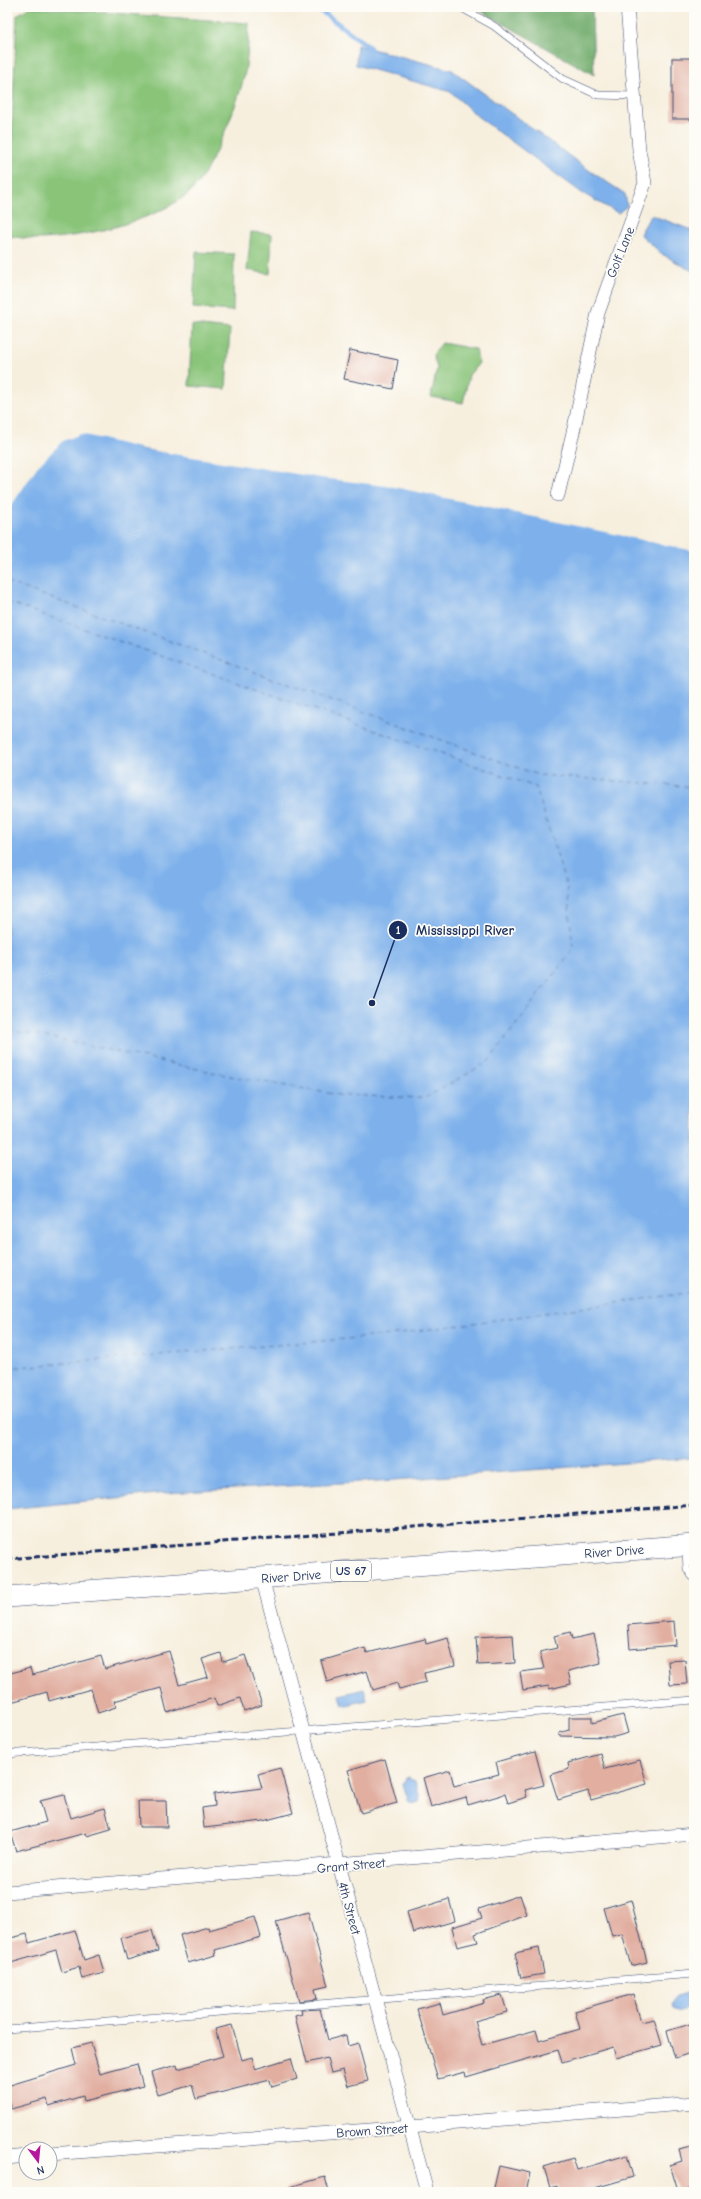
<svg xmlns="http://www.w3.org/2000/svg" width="701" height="2199" viewBox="0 0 701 2199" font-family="'Comic Neue',sans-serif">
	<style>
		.green { fill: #89c479; stroke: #527a6c }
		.forest { fill: #6eaa69; stroke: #446c64 }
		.water { fill: #7eb1eb; stroke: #4c70a4 }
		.pier { fill: #f7efde }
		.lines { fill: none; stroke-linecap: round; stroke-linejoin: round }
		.stream { stroke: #7eb1eb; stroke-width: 5 }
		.ferry { stroke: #3e5c8f; stroke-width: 1; stroke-dasharray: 5 4; stroke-linecap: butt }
		.building { fill: #e1aea0 }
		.lane-casing { stroke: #3c4c71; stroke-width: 8 }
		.street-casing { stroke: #3c4c71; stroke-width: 14 }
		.primary-casing { stroke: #3c4c71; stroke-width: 22 }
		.lane { stroke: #fff; stroke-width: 7 }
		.street { stroke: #fff; stroke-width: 13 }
		.primary { stroke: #fff; stroke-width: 21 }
		.rail { stroke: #1b2f5e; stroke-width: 3; stroke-dasharray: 6 3; stroke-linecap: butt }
		.labels { text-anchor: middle; stroke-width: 3.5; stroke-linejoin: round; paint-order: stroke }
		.shield { fill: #fdfcf7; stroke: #5f6c8c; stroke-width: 1 }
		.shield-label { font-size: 12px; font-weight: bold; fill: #1b2f5e }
		.street-label { font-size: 13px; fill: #1b2f5e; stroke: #fdfcf7 }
		.leader { fill: none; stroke: #1b2f5e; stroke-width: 1.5 }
		.callout-dot { fill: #1b2f5e; stroke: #fdfcf7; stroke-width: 1.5 }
		.mark-label { font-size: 12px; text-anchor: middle; font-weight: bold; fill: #fff }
		.callout-label { font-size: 14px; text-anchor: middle; font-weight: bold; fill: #1b2f5e; stroke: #fdfcf7; stroke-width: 3.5; stroke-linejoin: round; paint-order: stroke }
	</style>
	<rect width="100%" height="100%" fill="#fdfcf7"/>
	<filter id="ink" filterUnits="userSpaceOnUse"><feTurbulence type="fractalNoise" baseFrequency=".025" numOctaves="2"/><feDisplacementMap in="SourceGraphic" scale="8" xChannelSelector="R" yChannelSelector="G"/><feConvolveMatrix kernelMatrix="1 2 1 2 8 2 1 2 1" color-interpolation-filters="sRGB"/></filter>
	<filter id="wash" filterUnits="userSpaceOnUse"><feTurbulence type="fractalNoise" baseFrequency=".012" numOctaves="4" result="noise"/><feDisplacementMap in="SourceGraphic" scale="16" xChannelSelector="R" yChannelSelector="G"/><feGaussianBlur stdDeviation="0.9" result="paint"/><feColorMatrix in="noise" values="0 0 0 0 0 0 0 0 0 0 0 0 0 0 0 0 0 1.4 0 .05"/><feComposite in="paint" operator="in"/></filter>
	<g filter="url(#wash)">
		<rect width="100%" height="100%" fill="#f7efde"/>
		<g class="green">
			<path d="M 30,7 L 249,23 C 248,40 248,60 244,77 C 238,103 211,171 193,189 C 163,220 79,239 37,239 C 27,239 17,237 7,236 L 17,15 Z"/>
			<polygon points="251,232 272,234 270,274 247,270"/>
			<polygon points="196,252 234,254 233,311 193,308"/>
			<polygon points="192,325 230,329 226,389 189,386"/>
			<polygon points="442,343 475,349 479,363 469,375 463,403 431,397 437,368 433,355"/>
		</g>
		<polygon class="forest" points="474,7 592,7 594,75"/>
		<g class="water">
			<polygon points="357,45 452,70 590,171 625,194 627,206 618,213 582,193 477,116 451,92 356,65"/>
			<polygon points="651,215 694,231 694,272 662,254 640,234"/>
			<polygon points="82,430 143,449 404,483 694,548 694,1458 394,1480 166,1493 7,1509 7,504 49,443"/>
			<polygon points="364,1689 367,1700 343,1706 340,1695"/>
			<polygon points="409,1777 410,1779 415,1781 420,1799 419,1802 411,1804 409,1802 403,1784 406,1778"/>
			<polygon points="694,1991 694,2006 680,2011 672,2008 671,2003 677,1996"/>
		</g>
		<polygon class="pier" points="82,428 144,447 405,481 548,512 694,546 694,551 394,487 321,478 143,449 81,434 63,441 37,467 7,512 7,501 47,442"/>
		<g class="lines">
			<polyline class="stream" points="316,7 370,48"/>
			<g class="ferry">
				<polyline points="7,582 538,775 694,787"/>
				<polyline points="7,602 536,787 567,888 573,949 488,1062 425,1098 339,1095 230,1076 48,1037 7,1030"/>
				<polyline points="7,1368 381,1336 694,1292"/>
			</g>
		</g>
		<g id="blocks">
			<g class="building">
				<rect x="672" y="58" width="22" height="61"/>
				<polygon points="350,350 398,360 393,389 344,379"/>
				<polygon points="674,1621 676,1645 630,1649 628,1625"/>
				<polygon points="570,1632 572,1639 594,1634 601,1663 568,1671 571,1684 549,1689 549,1686 523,1690 520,1672 544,1669 540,1652 557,1648 554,1636"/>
				<polygon points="513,1635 515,1663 478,1665 476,1637"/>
				<polygon points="448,1638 455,1666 424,1673 426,1682 399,1689 397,1683 373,1690 367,1671 327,1682 321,1661 365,1648 367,1653 425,1639 426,1644"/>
				<polygon points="169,1651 179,1685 208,1677 202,1659 221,1653 223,1662 245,1655 262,1705 244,1711 240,1698 217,1706 214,1698 167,1712 161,1688 114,1701 116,1707 98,1713 91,1689 49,1701 47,1692 7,1703 7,1674 30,1668 32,1675 101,1656 105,1669"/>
				<polygon points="685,1660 687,1684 670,1685 668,1661"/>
				<polygon points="623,1715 628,1733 614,1737 559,1736 559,1733 569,1730 569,1717 592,1717 592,1723"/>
				<polygon points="535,1751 544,1785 525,1790 527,1797 508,1803 505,1794 468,1805 466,1797 431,1807 423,1778 450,1770 454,1786 499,1774 496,1762"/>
				<polygon points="601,1754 605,1769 640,1760 647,1784 591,1800 588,1791 558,1800 550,1775 569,1769 568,1763"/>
				<polygon points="385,1759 397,1803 361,1813 348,1770"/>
				<polygon points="280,1768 293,1813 263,1821 204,1828 202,1808 215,1806 214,1794 262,1788 258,1774"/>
				<polygon points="64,1795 71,1818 105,1808 111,1829 87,1836 86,1833 16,1851 10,1832 46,1822 40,1801"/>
				<polygon points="138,1801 166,1801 167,1827 139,1827"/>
				<polygon points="520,1895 527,1915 475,1934 478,1942 457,1947 452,1927 482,1918 479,1909"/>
				<polygon points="449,1899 455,1921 413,1933 407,1912"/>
				<polygon points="631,1900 647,1962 631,1966 622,1934 612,1936 604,1908"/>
				<polygon points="308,1912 328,1986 315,1989 317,1999 299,2001 276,1921"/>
				<polygon points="255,1917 261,1937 215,1950 216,1955 188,1963 180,1935 208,1927 209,1930"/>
				<polygon points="75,1930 84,1960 99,1955 104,1973 82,1979 79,1967 62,1972 56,1950 7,1964 7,1939 27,1934 29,1943"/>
				<polygon points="152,1930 158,1951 127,1960 121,1938"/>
				<polygon points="539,1948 544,1974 521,1978 515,1953"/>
				<polygon points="633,1994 641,2022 654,2019 662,2045 616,2058 613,2047 562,2062 558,2050 466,2077 465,2072 438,2079 417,2009 440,2003 443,2015 484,2003 483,2000 502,1995 507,2012 475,2021 482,2045 536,2030 539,2041 580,2029 575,2011"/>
				<polygon points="320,2009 328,2040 346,2035 348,2046 358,2043 368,2081 348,2086 343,2070 331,2073 327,2058 307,2063 295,2016 302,2014 301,2010"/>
				<polygon points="694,2023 694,2052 675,2058 667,2031"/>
				<polygon points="232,2025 242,2060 252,2057 255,2069 291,2058 297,2079 272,2087 270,2080 196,2099 192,2085 158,2095 151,2072 177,2065 178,2069 223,2056 215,2029"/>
				<polygon points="91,2043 100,2074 137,2064 143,2086 84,2101 83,2096 49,2106 47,2099 11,2109 7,2097 7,2086 76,2065 72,2048"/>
				<polygon points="694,2146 694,2188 678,2191 670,2165 682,2161 679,2150"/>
				<polygon points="627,2155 633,2177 581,2192 559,2192 557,2186 550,2188 544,2167 573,2158 577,2170"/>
				<polygon points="499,2166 530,2173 526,2192 493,2192"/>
				<polygon points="325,2177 329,2192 287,2192 286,2188"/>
			</g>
		</g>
	</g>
	<g filter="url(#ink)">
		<use href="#blocks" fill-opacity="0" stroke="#3c4c71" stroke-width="1"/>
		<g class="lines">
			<g class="lane-casing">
				<g id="lane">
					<polyline points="460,7 494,26 563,79 598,95 634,96"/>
					<polyline points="686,1548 687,1569 694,1579"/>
					<polyline points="7,1754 694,1700"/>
					<polyline points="7,2029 694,1974"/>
				</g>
			</g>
			<g class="street-casing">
				<g id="street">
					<polyline points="558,495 574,428 598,313 645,183 639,150 627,7"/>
					<polyline points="262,1578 427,2192"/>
					<polyline points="7,1892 694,1834"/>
					<polyline points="50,2154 410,2127 694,2103"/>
					<polyline points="7,2158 26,2156"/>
				</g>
			</g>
			<g class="primary-casing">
				<polyline id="primary" points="7,1597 694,1545"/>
			</g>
			<use href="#lane" class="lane"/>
			<use href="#street" class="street"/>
			<use href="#primary" class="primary"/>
			<polyline class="rail" points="7,1559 694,1505"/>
		</g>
	</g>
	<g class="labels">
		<rect class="shield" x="331" y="1561" width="40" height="20" rx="3"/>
		<g class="shield-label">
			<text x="351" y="1575">US 67</text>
		</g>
		<g class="street-label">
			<text transform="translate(620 252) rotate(-68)" y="5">Golf Lane</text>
			<text transform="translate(614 1551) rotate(-4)" y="5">River Drive</text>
			<text transform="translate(291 1576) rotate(-4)" y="5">River Drive</text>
			<text transform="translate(351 1865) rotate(-5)" y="5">Grant Street</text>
			<text transform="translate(350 1908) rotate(75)" y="5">4th Street</text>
			<text transform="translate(372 2130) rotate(-4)" y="5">Brown Street</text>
		</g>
	</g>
	<path class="leader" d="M372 1003L398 930"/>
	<g class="callout-dot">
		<circle cx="372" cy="1003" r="4"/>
		<circle cx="398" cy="930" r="10"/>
	</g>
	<g class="mark-label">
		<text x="398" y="934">1</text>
	</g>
	<g class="callout-label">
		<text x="465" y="935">Mississippi River</text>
	</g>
	<rect width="701" height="2199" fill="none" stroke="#fdfcf7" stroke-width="24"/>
	<g transform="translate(38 2161) rotate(164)"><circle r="19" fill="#fdfcf7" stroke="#a3aaba"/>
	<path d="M0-3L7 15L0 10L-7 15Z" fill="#b5179e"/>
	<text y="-6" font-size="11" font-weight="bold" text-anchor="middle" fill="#1b2f5e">N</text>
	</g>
</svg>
